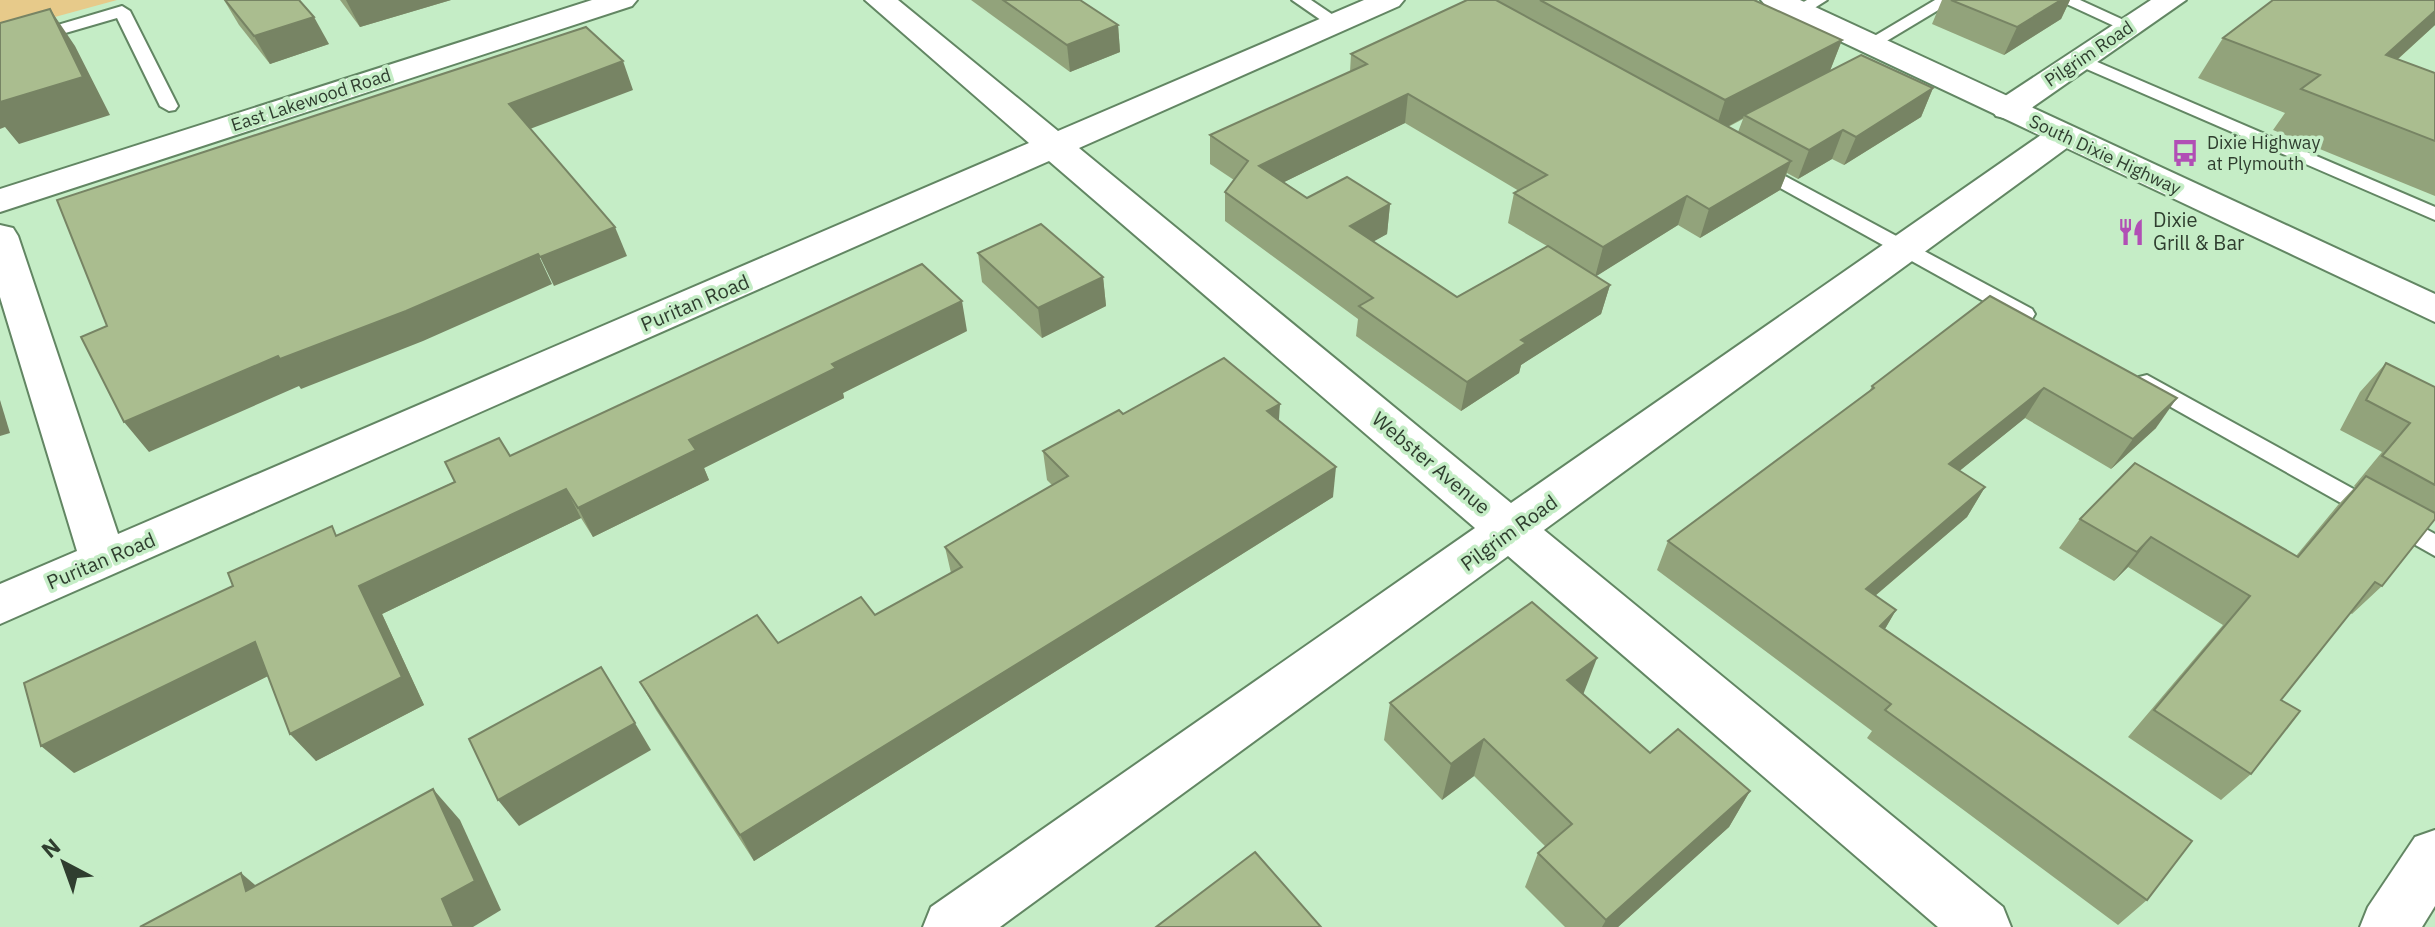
<svg xmlns="http://www.w3.org/2000/svg" width="2435" height="927" viewBox="0 0 2435 927" font-family="'IBM Plex Sans',sans-serif">
	<style>
		.green { fill: #e7ca8a }
		.lines { fill: none; stroke-linecap: round; stroke-linejoin: round }
		.lane-casing { stroke: #628663; stroke-width: 4 }
		.street-casing { stroke: #628663; stroke-width: 4 }
		.primary-casing { stroke: #628663; stroke-width: 4 }
		.lane { fill: #fff; fill-rule: evenodd }
		.street { fill: #fff; fill-rule: evenodd }
		.primary { fill: #fff; fill-rule: evenodd }
		.wall { fill: #92a37b; fill-rule: evenodd }
		.shaded-wall { fill: #778464 }
		.building { fill: #aabd8f; stroke: #778464; stroke-width: 2 }
		.labels { text-anchor: middle; stroke-width: 7; stroke-linejoin: round; paint-order: stroke }
		.far-street-label { font-size: 18px; fill: #2f3e2f; stroke: #c5edc6 }
		.far-poi-label { font-size: 18px; fill: #2f3e2f; stroke: #c5edc6; text-anchor: start }
		.poi-label { font-size: 20px; fill: #2f3e2f; stroke: #c5edc6; text-anchor: start }
		.street-label { font-size: 20px; fill: #2f3e2f; stroke: #c5edc6 }
	</style>
	<rect width="100%" height="100%" fill="#c5edc6"/>
	<polygon class="green" points="0,0 117,0 0,32"/>
	<g class="lines">
		<g class="lane-casing">
			<g id="lane">
				<polygon points="1292,0 1311,0 1345,23 1343,27 1331,27"/>
				<polygon points="1807,0 1827,0 1805,14 1793,14 1793,8"/>
				<polygon points="1935,0 1955,0 1875,48 1869,49 1861,44"/>
				<polygon points="2058,0 2080,0 2139,27 2137,31 2125,31"/>
				<polygon points="122,6 130,11 178,106 175,110 169,111 160,106 117,18 0,52 0,42"/>
				<polygon points="2081,55 2435,207 2435,220 2075,64 2072,60"/>
				<polygon points="1755,160 2032,309 2035,314 2032,319 2016,319 1748,170 1746,166"/>
				<polygon points="2147,375 2435,534 2435,556 2139,389 2136,383 2139,377"/>
			</g>
		</g>
		<g class="street-casing">
			<g id="street">
				<polygon points="592,0 637,0 632,6 0,212 0,189"/>
				<polygon points="865,0 898,0 1058,131 1364,0 1404,0 1399,6 1079,148 1511,503 2051,128 2063,125 2075,128 2080,135 2075,142 1544,530 2003,907 2011,927 1938,927 1508,556 1000,927 923,927 931,907 1475,528 1049,161 0,624 0,584 77,551 0,297 0,225 13,228 18,236 118,534 1029,143"/>
				<polygon points="2151,0 2186,0 2020,116 2008,119 1996,116 1991,109 1996,102"/>
				<polygon points="2435,830 2435,906 2422,927 2360,927 2368,907 2415,837"/>
			</g>
		</g>
		<g class="primary-casing">
			<polygon id="primary" points="1761,0 1800,0 2435,294 2435,322 1766,6"/>
		</g>
		<use href="#lane" class="lane"/>
		<use href="#street" class="street"/>
		<use href="#primary" class="primary"/>
	</g>
	<g class="wall">
		<polygon points="224,0 329,44 270,64 239,25"/>
		<polygon points="340,0 451,0 360,27"/>
		<polygon points="971,0 1080,0 1118,25 1120,52 1070,72"/>
		<path d="M 1498,0 L 1754,0 L 1842,40 L 1830,71 L 1933,88 L 1921,117 L 1844,165 L 1832,159 L 1798,179 L 1787,173 L 1780,190 L 1700,238 L 1678,225 L 1596,276 L 1610,285 L 1601,314 L 1521,365 L 1519,373 L 1461,411 L 1356,336 L 1358,319 L 1225,221 L 1225,192 L 1234,180 L 1210,164 L 1210,135 L 1350,72 L 1351,54 ZM 1743,119 L 1738,132 L 1728,127 ZM 1405,123 L 1519,191 L 1514,193 L 1508,223 L 1547,246 L 1457,297 L 1373,241 L 1387,234 L 1390,204 L 1307,198 L 1284,182 Z"/>
		<polygon points="1942,0 2070,0 2061,19 2004,55 1932,24"/>
		<polygon points="2435,25 2397,60 2435,73 2435,196 2273,130 2285,113 2198,78 2223,38"/>
		<polygon points="978,253 1103,277 1106,306 1042,338 982,282"/>
		<polygon points="1990,296 2156,428 2111,469 2025,418 1959,471 1985,487 1967,517 1875,596 1896,610 1885,629 2147,900 2118,925 1867,738 1872,731 1657,570 1668,541 1869,392 1872,386"/>
		<polygon points="967,331 843,393 844,398 704,468 709,480 593,537 581,518 382,614 424,705 316,761 268,676 74,773 233,586 338,535 510,456"/>
		<polygon points="2386,363 2435,387 2435,519 2382,586 2352,614 2350,613 2281,700 2251,774 2221,800 2128,737 2223,625 2128,567 2114,581 2059,548 2080,519 2296,556 2338,505 2355,487 2354,486 2382,452 2340,430 2360,392"/>
		<polygon points="1123,414 1279,420 1333,497 754,861 656,710 640,682 875,615 951,573 945,547 1052,485 1047,480 1043,451"/>
		<polygon points="1583,694 1650,753 1750,791 1729,827 1618,927 1565,927 1525,887 1538,853 1546,847 1474,776 1442,800 1384,740 1390,703"/>
	</g>
	<g class="shaded-wall">
		<polygon points="346,0 451,0 360,27"/>
		<polygon points="2061,0 2070,0 2061,19 2004,55 2017,27"/>
		<polygon points="50,9 75,46 110,115 19,144 5,127 0,129 0,102"/>
		<polygon points="2435,11 2435,25 2357,96 2386,55"/>
		<polygon points="314,17 329,44 270,64 254,36"/>
		<polygon points="1118,25 1120,52 1070,72 1067,45"/>
		<polygon points="1842,40 1829,73 1744,115 1743,118 1714,134 1725,100"/>
		<polygon points="623,61 633,90 522,132 509,104"/>
		<polygon points="1933,88 1921,117 1844,165 1856,137"/>
		<polygon points="1408,94 1405,123 1258,195 1259,166"/>
		<polygon points="1843,130 1832,159 1798,179 1809,150"/>
		<polygon points="1791,161 1780,190 1700,238 1709,209"/>
		<polygon points="1687,196 1678,225 1595,277 1603,247"/>
		<polygon points="1390,204 1387,234 1348,256 1350,226"/>
		<polygon points="615,227 627,256 554,286 540,257"/>
		<polygon points="538,254 552,284 423,341 301,389 299,386 149,452 124,422 278,356"/>
		<polygon points="1103,277 1106,306 1042,338 1038,308"/>
		<polygon points="1610,285 1601,314 1521,365 1519,373 1461,411 1467,382 1521,340"/>
		<polygon points="962,301 967,331 843,393 844,398 704,468 709,480 593,537 578,508 689,440 832,364"/>
		<polygon points="2044,388 2025,418 1931,494 1949,464"/>
		<polygon points="2177,398 2156,428 2111,469 2133,439"/>
		<polygon points="0,400 10,433 0,436"/>
		<polygon points="1280,404 1278,433 1267,411"/>
		<polygon points="1336,467 1333,497 754,861 740,835"/>
		<polygon points="1985,487 1967,517 1849,618 1866,589"/>
		<polygon points="566,489 581,518 382,614 424,705 316,761 290,734 359,586"/>
		<polygon points="2151,537 2128,567 2114,581 2137,552"/>
		<polygon points="1896,610 1879,639 1880,626"/>
		<polygon points="255,642 280,670 74,773 41,746"/>
		<polygon points="1597,658 1583,695 1567,680"/>
		<polygon points="635,723 651,750 519,826 498,800"/>
		<polygon points="1484,739 1474,776 1442,800 1451,764"/>
		<polygon points="433,789 460,820 501,910 473,927 454,927 442,899"/>
		<polygon points="1750,791 1729,827 1618,927 1602,927 1606,920"/>
		<polygon points="241,873 276,903 246,891"/>
	</g>
	<g class="building">
		<polygon points="225,0 299,0 314,17 254,36"/>
		<polygon points="1003,0 1080,0 1118,25 1067,45"/>
		<polygon points="1467,0 1496,0 1791,161 1709,209 1687,196 1603,247 1514,193 1547,175 1408,94 1259,166 1307,198 1347,177 1390,204 1350,226 1457,297 1548,246 1610,285 1521,340 1526,343 1467,382 1359,306 1373,298 1225,192 1248,161 1210,135 1367,64 1351,54"/>
		<polygon points="1540,0 1754,0 1842,40 1725,100"/>
		<polygon points="1951,0 2061,0 2017,27"/>
		<polygon points="2273,0 2435,0 2435,11 2386,55 2435,73 2435,141 2301,89 2320,75 2223,38"/>
		<polygon points="50,9 83,77 0,102 0,23"/>
		<polygon points="586,27 623,61 509,104 615,227 540,257 538,254 406,311 280,359 278,356 124,422 81,337 107,326 57,200"/>
		<polygon points="1861,55 1933,88 1856,137 1843,130 1809,150 1744,115"/>
		<polygon points="1041,224 1103,277 1038,308 978,253"/>
		<polygon points="922,264 962,301 832,364 836,368 689,440 696,450 578,508 566,489 359,586 402,677 290,734 255,642 41,746 24,683 233,586 228,573 332,526 336,536 455,482 445,462 499,438 510,456"/>
		<polygon points="1990,296 2177,398 2133,439 2044,388 1949,464 1985,487 1866,589 1896,610 1880,626 2192,841 2147,900 1885,710 1891,704 1668,541 1874,388 1872,386"/>
		<polygon points="1224,358 1280,404 1267,411 1336,467 740,835 640,682 757,615 778,643 861,597 875,615 962,567 945,547 1068,476 1043,451 1119,410 1123,414"/>
		<polygon points="2386,363 2435,387 2435,485 2382,456 2410,423 2366,400"/>
		<polygon points="2135,463 2298,557 2366,476 2435,513 2435,519 2382,586 2375,582 2281,700 2300,711 2251,774 2154,710 2250,596 2151,537 2137,552 2080,519"/>
		<polygon points="1532,602 1597,658 1567,680 1650,753 1678,729 1750,791 1606,920 1538,853 1572,824 1484,739 1451,764 1390,703"/>
		<polygon points="601,667 635,723 498,800 469,739"/>
		<polygon points="433,789 475,881 442,899 454,927 140,927 241,873 246,891"/>
		<polygon points="1255,852 1321,927 1156,927"/>
	</g>
	<defs>
		<g id="bus-bare" transform="scale(2.16)"><path d="M-5-6H5V4H4V6H2V4H-2V6H-4V4H-5ZM-3.5-4V0h7V-4ZM-3.5 1.2v1.5H-2V1.2ZM2 1.2v1.5H3.5V1.2Z" fill="#b14fb5" stroke="#c5edc6" stroke-width="2.5" paint-order="stroke"/></g>
		<g id="restaurant-bare" transform="scale(2.16)"><path d="M-5-6h1v4h1v-4h1v4h1v-4h1v5L-1.5 .5V6h-2V.5L-5-1ZM5-6V6H3V1.5H1.5Q1.5-4 5-6Z" fill="#b14fb5" stroke="#c5edc6" stroke-width="2.5" paint-order="stroke"/></g>
	</defs>
	<g fill-rule="evenodd">
		<use href="#bus-bare" x="2185" y="153"/>
		<use href="#restaurant-bare" x="2131" y="232"/>
	</g>
	<g class="labels">
		<g class="far-street-label">
			<text transform="translate(2089 54) rotate(-34)" y="6">Pilgrim Road</text>
			<text transform="translate(311 100) rotate(-18)" y="6">East Lakewood Road</text>
			<text transform="translate(2105 155) rotate(25)" y="6">South Dixie Highway</text>
		</g>
		<g class="far-poi-label">
			<text x="2207" y="149">Dixie Highway<tspan x="2207" dy="21">at Plymouth</tspan></text>
		</g>
		<g class="poi-label">
			<text x="2153" y="227">Dixie<tspan x="2153" dy="23">Grill &amp; Bar</tspan></text>
		</g>
		<g class="street-label">
			<text transform="translate(695 303) rotate(-23)" y="7">Puritan Road</text>
			<text transform="translate(1431 463) rotate(40)" y="7">Webster Avenue</text>
			<text transform="translate(1509 533) rotate(-36)" y="7">Pilgrim Road</text>
			<text transform="translate(101 561) rotate(-23)" y="7">Puritan Road</text>
		</g>
	</g>
	<g transform="translate(64 863) rotate(319)" stroke="#c5edc6" stroke-width="6" paint-order="stroke">
	<path d="M0-6L14 30L0 20L-14 30Z" fill="#2f3e2f"/>
	<text y="-12" font-size="22" font-weight="bold" text-anchor="middle" fill="#2f3e2f">N</text>
	</g>
</svg>
